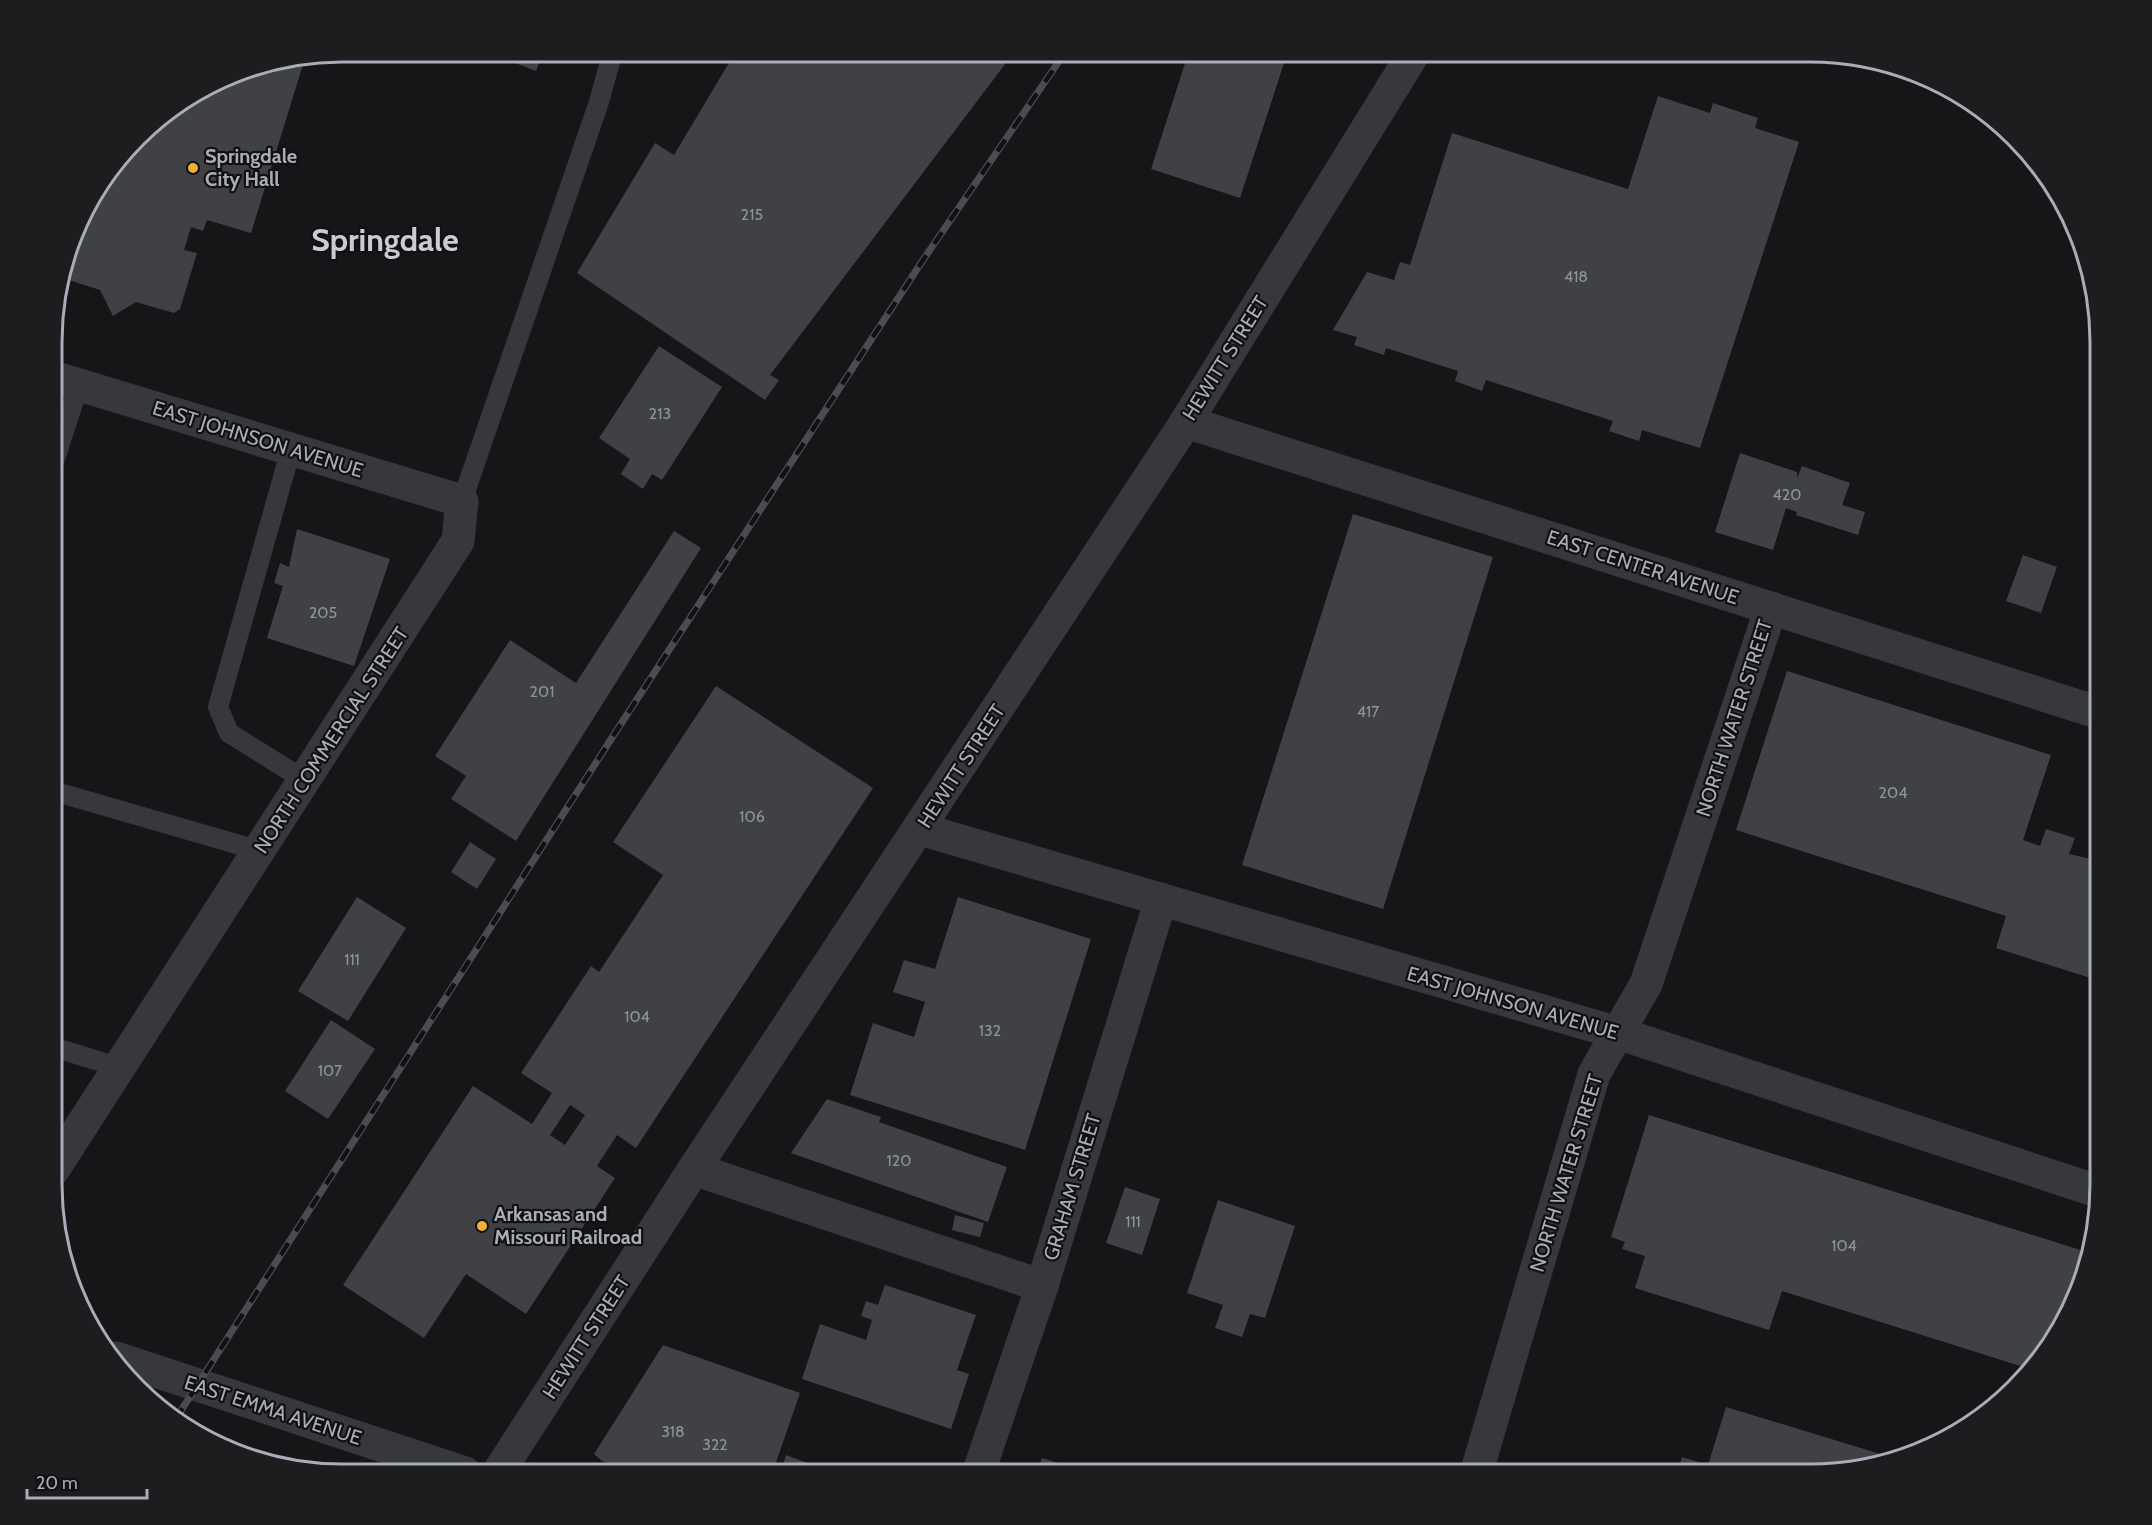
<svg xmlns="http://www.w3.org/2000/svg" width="2152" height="1525" viewBox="0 0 2152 1525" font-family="Cabin,sans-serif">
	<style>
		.building { fill: #404145; fill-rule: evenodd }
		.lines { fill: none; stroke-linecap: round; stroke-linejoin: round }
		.service { stroke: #37383d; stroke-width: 20 }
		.minor { stroke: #37383d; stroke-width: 33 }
		.tertiary { stroke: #37383d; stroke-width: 33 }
		.rail-casing { stroke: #4a4c52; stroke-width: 7 }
		.rail { stroke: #111113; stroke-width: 4.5; stroke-dasharray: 14; stroke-linecap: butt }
		.poi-dot { fill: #f2b134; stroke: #111113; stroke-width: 2 }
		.labels { text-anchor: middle; stroke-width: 4.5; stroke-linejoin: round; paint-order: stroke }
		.number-label { font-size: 16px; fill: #8e929b }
		.poi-label { font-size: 20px; font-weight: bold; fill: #a8adb8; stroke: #111113; text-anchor: start }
		.street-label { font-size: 20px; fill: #a8adb8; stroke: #111113 }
		.town-label { font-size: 32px; font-weight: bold; fill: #c9ccd4; stroke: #111113 }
		.rim { fill: none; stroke: #a8adb8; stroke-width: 3 }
	</style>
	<rect width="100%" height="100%" fill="#161618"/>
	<g class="building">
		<polygon points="504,51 541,51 543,52 536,71 502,58"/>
		<polygon points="736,51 1015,51 770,375 779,380 765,400 577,273 655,143 674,155"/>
		<polygon points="1189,51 1288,51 1240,198 1151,169"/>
		<polygon points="305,58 251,233 207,220 203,231 191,227 184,250 197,253 180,309 174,313 136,302 113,316 100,290 69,280 88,220 80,217 81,213 150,123 231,73"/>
		<polygon points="1658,96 1710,113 1713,103 1758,118 1755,128 1799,142 1700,448 1642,430 1639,441 1609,431 1613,421 1486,380 1482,391 1455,381 1458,371 1386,348 1384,355 1354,345 1357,337 1333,330 1367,272 1394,280 1400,262 1410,265 1452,133 1628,189"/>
		<polygon points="659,346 722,387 662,480 652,474 643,489 621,474 630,459 599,438"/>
		<polygon points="1740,453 1797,472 1797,478 1802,466 1850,483 1842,505 1865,512 1858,535 1796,515 1797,512 1786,508 1773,550 1715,532"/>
		<polygon points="1353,514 1493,557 1383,909 1242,865"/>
		<polygon points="297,529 390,559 354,666 267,638 283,586 274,583 280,563 289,567"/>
		<polygon points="674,531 701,548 516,841 451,799 466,776 435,756 510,640 576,683"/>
		<polygon points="2023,555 2057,567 2041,613 2006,601"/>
		<polygon points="1787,671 2051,755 2023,840 2040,846 2046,829 2075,838 2069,854 2100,861 2100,981 1996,948 2006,916 1736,830"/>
		<path d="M 716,686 L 873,788 L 636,1148 L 617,1135 L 597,1166 L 615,1178 L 526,1314 L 466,1274 L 424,1338 L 343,1285 L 473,1086 L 532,1124 L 552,1093 L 521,1073 L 591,966 L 599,972 L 663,875 L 613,842 ZM 570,1105 L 585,1115 L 565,1145 L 550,1135 Z"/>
		<polygon points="470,842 496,859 477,889 451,872"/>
		<polygon points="357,897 406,928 348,1021 298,991"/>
		<polygon points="958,897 1091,939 1025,1150 850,1095 873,1023 914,1037 925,1002 893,992 904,960 935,969"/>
		<polygon points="331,1020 375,1049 328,1119 285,1091"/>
		<polygon points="827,1099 881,1117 879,1122 1007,1167 988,1222 791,1153"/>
		<polygon points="1649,1115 2090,1253 2085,1277 2041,1360 2030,1369 1782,1291 1769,1330 1635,1288 1645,1256 1622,1249 1625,1242 1611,1237"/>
		<polygon points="1125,1187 1160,1199 1142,1255 1106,1243"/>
		<polygon points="1218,1200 1295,1226 1265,1318 1250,1314 1242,1337 1215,1328 1223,1305 1187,1293"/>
		<polygon points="955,1215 984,1223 980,1237 952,1230"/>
		<polygon points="885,1285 976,1315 957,1370 969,1374 951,1429 802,1379 820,1324 866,1340 872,1320 861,1316 866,1301 878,1305"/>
		<polygon points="663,1345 800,1393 772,1474 638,1474 602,1461 594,1454"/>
		<polygon points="1726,1407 1887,1456 1810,1474 1677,1474 1682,1457 1708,1465"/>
		<polygon points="786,1455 823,1469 821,1474 780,1474"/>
		<polygon points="1042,1458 1088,1473 1088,1474 1036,1474"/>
		<polygon points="892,1464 918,1473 918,1474 889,1474"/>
	</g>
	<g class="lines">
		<g class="service">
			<polyline points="291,449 218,707 229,733 306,781"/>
			<polyline points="53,465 79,385"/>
			<polyline points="462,501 599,102 613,51"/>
			<polyline points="53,791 261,851"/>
			<polyline points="53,1047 118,1067"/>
		</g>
		<g class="minor">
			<polyline points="53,377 462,501 458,541 53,1170"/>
			<polyline points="1186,422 2100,713"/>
			<polyline points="920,829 1618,1033 2100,1192"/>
			<polyline points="694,1169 1042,1286"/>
			<polyline points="498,1473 694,1169 1186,422 1415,51"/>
			<polyline points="978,1474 1042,1286 1161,899"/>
			<polyline points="1476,1474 1594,1074 1646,984 1771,608"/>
		</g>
		<polyline class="tertiary" points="116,1358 465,1473"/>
		<g class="rail-casing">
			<polyline id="rail" points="175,1420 615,733 923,260 1066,51"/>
		</g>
		<use href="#rail" class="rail"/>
	</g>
	<g class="poi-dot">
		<circle cx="193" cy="168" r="6"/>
		<circle cx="482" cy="1226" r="6"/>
	</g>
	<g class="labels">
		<g class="number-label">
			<text x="752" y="220">215</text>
			<text x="1576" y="282">418</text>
			<text x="660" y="419">213</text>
			<text x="1787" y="500">420</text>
			<text x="323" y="618">205</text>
			<text x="542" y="697">201</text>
			<text x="1368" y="717">417</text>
			<text x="1893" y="798">204</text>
			<text x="752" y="822">106</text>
			<text x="352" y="965">111</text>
			<text x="637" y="1022">104</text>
			<text x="990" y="1036">132</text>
			<text x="330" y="1076">107</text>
			<text x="899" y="1166">120</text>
			<text x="1133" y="1227">111</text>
			<text x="1844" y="1251">104</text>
			<text x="673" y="1437">318</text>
			<text x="715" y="1450">322</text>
		</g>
		<g class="poi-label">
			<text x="205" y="163">Springdale<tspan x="205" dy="23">City Hall</tspan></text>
			<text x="494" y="1221">Arkansas and<tspan x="494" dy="23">Missouri Railroad</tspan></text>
		</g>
		<g class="street-label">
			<text transform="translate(1225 358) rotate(-58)" y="7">HEWITT STREET</text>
			<text transform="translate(258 439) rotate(17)" y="7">EAST JOHNSON AVENUE</text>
			<text transform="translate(1643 567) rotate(18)" y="7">EAST CENTER AVENUE</text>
			<text transform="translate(1734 718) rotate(-72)" y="7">NORTH WATER STREET</text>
			<text transform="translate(331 740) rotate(-57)" y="7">NORTH COMMERCIAL STREET</text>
			<text transform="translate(961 766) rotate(-57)" y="7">HEWITT STREET</text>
			<text transform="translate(1513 1003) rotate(16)" y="7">EAST JOHNSON AVENUE</text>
			<text transform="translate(1566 1173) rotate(-73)" y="7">NORTH WATER STREET</text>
			<text transform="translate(1072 1187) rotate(-73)" y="7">GRAHAM STREET</text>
			<text transform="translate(586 1337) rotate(-57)" y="7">HEWITT STREET</text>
			<text transform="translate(273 1410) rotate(18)" y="7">EAST EMMA AVENUE</text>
		</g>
		<g class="town-label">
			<text x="385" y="251">Springdale</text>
		</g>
	</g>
	<path d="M0 0H2152V1525H0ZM342 62H1810A280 280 0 0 1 2090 342V1184A280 280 0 0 1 1810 1464H342A280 280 0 0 1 62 1184V342A280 280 0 0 1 342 62Z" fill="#1d1d20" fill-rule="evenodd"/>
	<path class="rim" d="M342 62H1810A280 280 0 0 1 2090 342V1184A280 280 0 0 1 1810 1464H342A280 280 0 0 1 62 1184V342A280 280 0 0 1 342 62Z"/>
	<path d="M27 1489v9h120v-9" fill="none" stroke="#a8adb8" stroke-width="3"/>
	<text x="36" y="1489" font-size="18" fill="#a8adb8" stroke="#111113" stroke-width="4.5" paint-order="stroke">20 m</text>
</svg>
